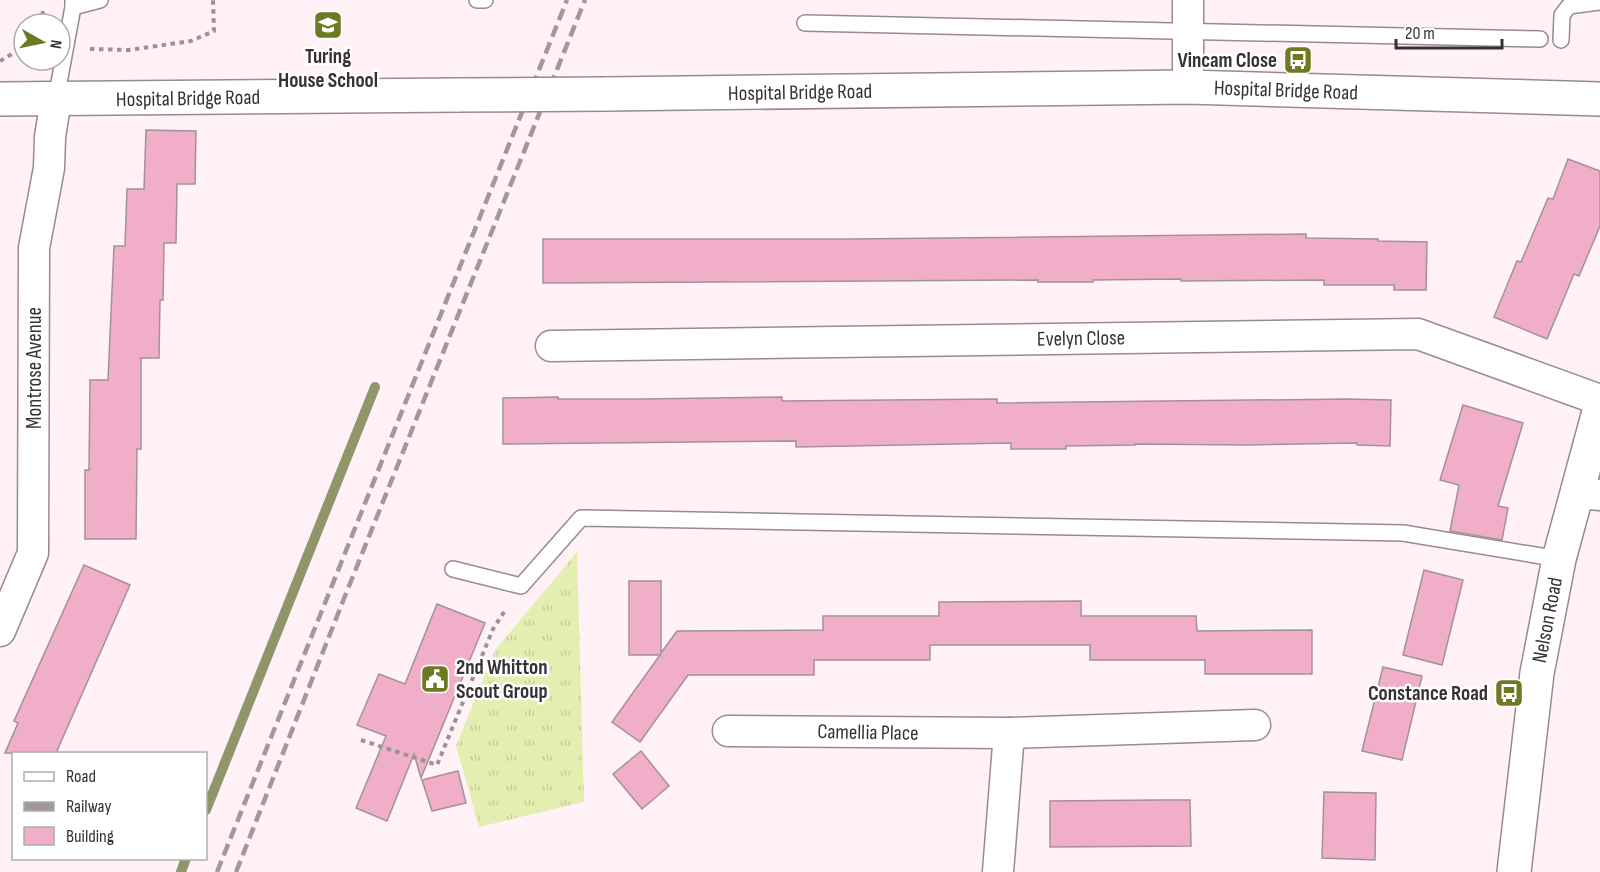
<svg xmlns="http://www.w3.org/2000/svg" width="1600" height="872" viewBox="0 0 1600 872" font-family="'Sofia Sans Condensed',sans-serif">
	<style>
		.grass { fill: url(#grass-tufts) }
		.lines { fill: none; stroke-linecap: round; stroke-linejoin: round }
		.stream { stroke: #91966a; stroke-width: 10 }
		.building { fill: #f1aec8; stroke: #a29298; stroke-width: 1.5 }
		.lane-casing { stroke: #998a8f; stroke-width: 18 }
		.street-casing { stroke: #998a8f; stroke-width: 33 }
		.secondary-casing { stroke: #998a8f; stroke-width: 36 }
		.path { stroke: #9c9295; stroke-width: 4; stroke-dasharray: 4.5 4.5; stroke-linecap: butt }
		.lane { stroke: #fff; stroke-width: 15 }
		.street { stroke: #fff; stroke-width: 30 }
		.secondary { stroke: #fff; stroke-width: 33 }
		.rail { stroke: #a2989b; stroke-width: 4.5; stroke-dasharray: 12 6; stroke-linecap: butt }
		.secondary-bridge-casing { stroke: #998a8f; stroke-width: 36; stroke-linecap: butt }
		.secondary-bridge { stroke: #fff; stroke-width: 33 }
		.labels { text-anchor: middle; stroke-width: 5; stroke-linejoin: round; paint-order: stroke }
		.poi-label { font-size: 21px; font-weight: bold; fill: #373133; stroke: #fff; text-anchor: end }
		.street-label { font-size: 21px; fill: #373133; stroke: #fff }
	</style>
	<defs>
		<pattern id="grass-tufts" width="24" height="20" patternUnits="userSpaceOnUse" patternTransform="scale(1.5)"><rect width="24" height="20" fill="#e5eeb1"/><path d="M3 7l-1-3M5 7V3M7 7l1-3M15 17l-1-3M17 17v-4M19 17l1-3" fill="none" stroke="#c5cd99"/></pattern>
	</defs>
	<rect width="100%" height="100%" fill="#fff1f6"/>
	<polygon class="grass" points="577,552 584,802 479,827 456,746 495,650"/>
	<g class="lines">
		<g class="stream">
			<polyline points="206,810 375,387"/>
			<polyline points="181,872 186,858"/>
		</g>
	</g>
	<g class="building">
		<polygon points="146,130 196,131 195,184 177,184 176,243 164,243 163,300 160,300 159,358 141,358 141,449 137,449 136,539 85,539 85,470 89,470 90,380 108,380 114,246 125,246 127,189 144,189"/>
		<polygon points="1568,159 1600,171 1600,226 1579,276 1574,274 1547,339 1494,317 1517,261 1521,262 1548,198 1553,199"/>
		<polygon points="1306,234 1306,238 1378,239 1378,241 1427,242 1426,290 1394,290 1394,285 1324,285 1324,280 1181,281 1181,279 1093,280 1093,282 1038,282 1038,280 543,283 543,239 852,239"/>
		<polygon points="558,397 558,399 643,399 782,397 782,401 997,399 997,403 1348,399 1391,400 1390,446 1357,445 1357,443 1247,445 1135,444 1135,445 1066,446 1066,449 1011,449 1011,443 796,447 796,441 503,444 503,398"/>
		<polygon points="1463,405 1523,423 1498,506 1508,508 1502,540 1450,531 1459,485 1440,480"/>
		<polygon points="84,565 130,585 56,753 5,753 18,723 14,721"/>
		<polygon points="1424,570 1463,580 1442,665 1403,655"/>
		<polygon points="629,581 661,581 661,653 677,631 823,630 823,616 939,616 939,602 1081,601 1081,616 1196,616 1197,631 1312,630 1312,674 1205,674 1205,660 1090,660 1090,645 930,645 930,660 814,660 814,675 688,675 640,742 612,722 660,655 629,655"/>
		<polygon points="437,604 485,623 421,778 414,754 387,821 356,808 386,736 357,725 379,674 405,684"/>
		<polygon points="1383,667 1422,676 1402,760 1362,751"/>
		<polygon points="641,751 669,786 642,809 613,774"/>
		<polygon points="458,771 466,803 432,811 422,780"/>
		<polygon points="1324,792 1376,793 1375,860 1322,858"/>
		<polygon points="1159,800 1190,800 1191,846 1050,847 1050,801"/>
	</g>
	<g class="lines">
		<g class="lane-casing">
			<g id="lane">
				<polyline points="477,0 485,0"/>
				<polyline points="73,7 100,0"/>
				<polyline points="805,23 1540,39"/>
				<polyline points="1561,40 1562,15 1569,6 1600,2"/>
				<polyline points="56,99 73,7 73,0"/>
				<polyline points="453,569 521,586 581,518 1403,533 1559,559"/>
			</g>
		</g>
		<g class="street-casing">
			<g id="street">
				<polyline points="1188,0 1188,87"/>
				<polyline points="551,346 1418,334 1600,400"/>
				<polyline points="1578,493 1600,495"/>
				<polyline points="0,631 33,553 34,248 49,168 50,137 56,99"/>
				<polyline points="728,731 1009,733 1255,725"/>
				<polyline points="998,872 1009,733"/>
			</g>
		</g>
		<g class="secondary-casing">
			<g id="secondary">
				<polyline points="606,94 1188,87 1600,99"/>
				<polyline points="0,99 458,95"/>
				<polyline points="1514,872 1537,673 1559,559 1600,408"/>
			</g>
		</g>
		<g class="path">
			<polyline points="39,24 44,9"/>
			<polyline points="90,49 129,50 191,41 214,31 213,0"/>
			<polyline points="0,61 24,47"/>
			<polyline points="361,740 437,765 493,629 506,609"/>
		</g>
		<use href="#lane" class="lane"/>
		<use href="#street" class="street"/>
		<use href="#secondary" class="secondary"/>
		<g class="rail">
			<polyline points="217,872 567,0"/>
			<polyline points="236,872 345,596 585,0"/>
		</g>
		<g class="secondary-bridge-casing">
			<polyline id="secondary-bridge" points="458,95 606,94"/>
		</g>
		<use href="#secondary-bridge" class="secondary-bridge"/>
	</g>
	<defs>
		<g id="school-square" transform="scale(1.5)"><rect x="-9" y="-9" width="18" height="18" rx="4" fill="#6f7822" stroke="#fff"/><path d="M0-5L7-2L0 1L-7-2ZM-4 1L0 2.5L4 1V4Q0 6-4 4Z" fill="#fff"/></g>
		<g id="bus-square" transform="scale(1.5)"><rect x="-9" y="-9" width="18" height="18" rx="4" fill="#6f7822" stroke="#fff"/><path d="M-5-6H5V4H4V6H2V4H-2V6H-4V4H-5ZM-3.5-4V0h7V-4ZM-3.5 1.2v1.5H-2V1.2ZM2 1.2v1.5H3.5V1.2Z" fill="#fff"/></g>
		<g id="civic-square" transform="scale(1.5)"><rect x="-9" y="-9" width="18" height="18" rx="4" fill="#6f7822" stroke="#fff"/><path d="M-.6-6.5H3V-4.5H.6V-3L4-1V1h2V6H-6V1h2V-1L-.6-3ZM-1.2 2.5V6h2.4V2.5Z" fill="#fff"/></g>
	</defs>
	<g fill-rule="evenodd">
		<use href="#school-square" x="328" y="25"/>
		<use href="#bus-square" x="1298" y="60"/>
		<use href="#civic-square" x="435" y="679"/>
		<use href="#bus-square" x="1509" y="693"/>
	</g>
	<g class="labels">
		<g class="poi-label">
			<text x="328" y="63" text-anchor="middle">Turing<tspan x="328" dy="24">House School</tspan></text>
			<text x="1277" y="67">Vincam Close</text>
			<text x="456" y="674" text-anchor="start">2nd Whitton<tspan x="456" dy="24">Scout Group</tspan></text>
			<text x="1488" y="700">Constance Road</text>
		</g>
		<g class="street-label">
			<text transform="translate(1286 90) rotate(2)" y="7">Hospital Bridge Road</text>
			<text transform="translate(800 92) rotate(-1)" y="7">Hospital Bridge Road</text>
			<text transform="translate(188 98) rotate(-1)" y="7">Hospital Bridge Road</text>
			<text transform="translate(1081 338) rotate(-1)" y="7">Evelyn Close</text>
			<text transform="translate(34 368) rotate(-90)" y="7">Montrose Avenue</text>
			<text transform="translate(1547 620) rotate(-79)" y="7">Nelson Road</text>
			<text transform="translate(868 732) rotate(1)" y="7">Camellia Place</text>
		</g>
	</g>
	<rect x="12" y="752" width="195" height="108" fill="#ffffff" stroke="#afadad" stroke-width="1.5"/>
	<rect x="24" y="772" width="30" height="9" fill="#ffffff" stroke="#afadad" stroke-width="1.5"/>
	<text x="66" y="782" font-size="18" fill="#373133">Road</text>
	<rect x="24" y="802" width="30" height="9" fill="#a2989b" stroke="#afadad" stroke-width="1.5"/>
	<text x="66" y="812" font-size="18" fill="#373133">Railway</text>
	<rect x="24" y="827" width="30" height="18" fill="#f1aec8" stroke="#afadad" stroke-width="1.5"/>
	<text x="66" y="842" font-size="18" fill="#373133">Building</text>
	<g transform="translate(42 42) rotate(99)"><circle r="28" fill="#ffffff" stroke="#afadad" stroke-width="1.5"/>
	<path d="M0-4.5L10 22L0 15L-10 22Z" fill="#6f7822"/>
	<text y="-9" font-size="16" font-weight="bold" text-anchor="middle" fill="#373133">N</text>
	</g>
	<path d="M1396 39v9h106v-9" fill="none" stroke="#373133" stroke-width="3"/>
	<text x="1405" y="39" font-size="18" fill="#373133" stroke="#ffffff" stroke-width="4.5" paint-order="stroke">20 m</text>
</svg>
